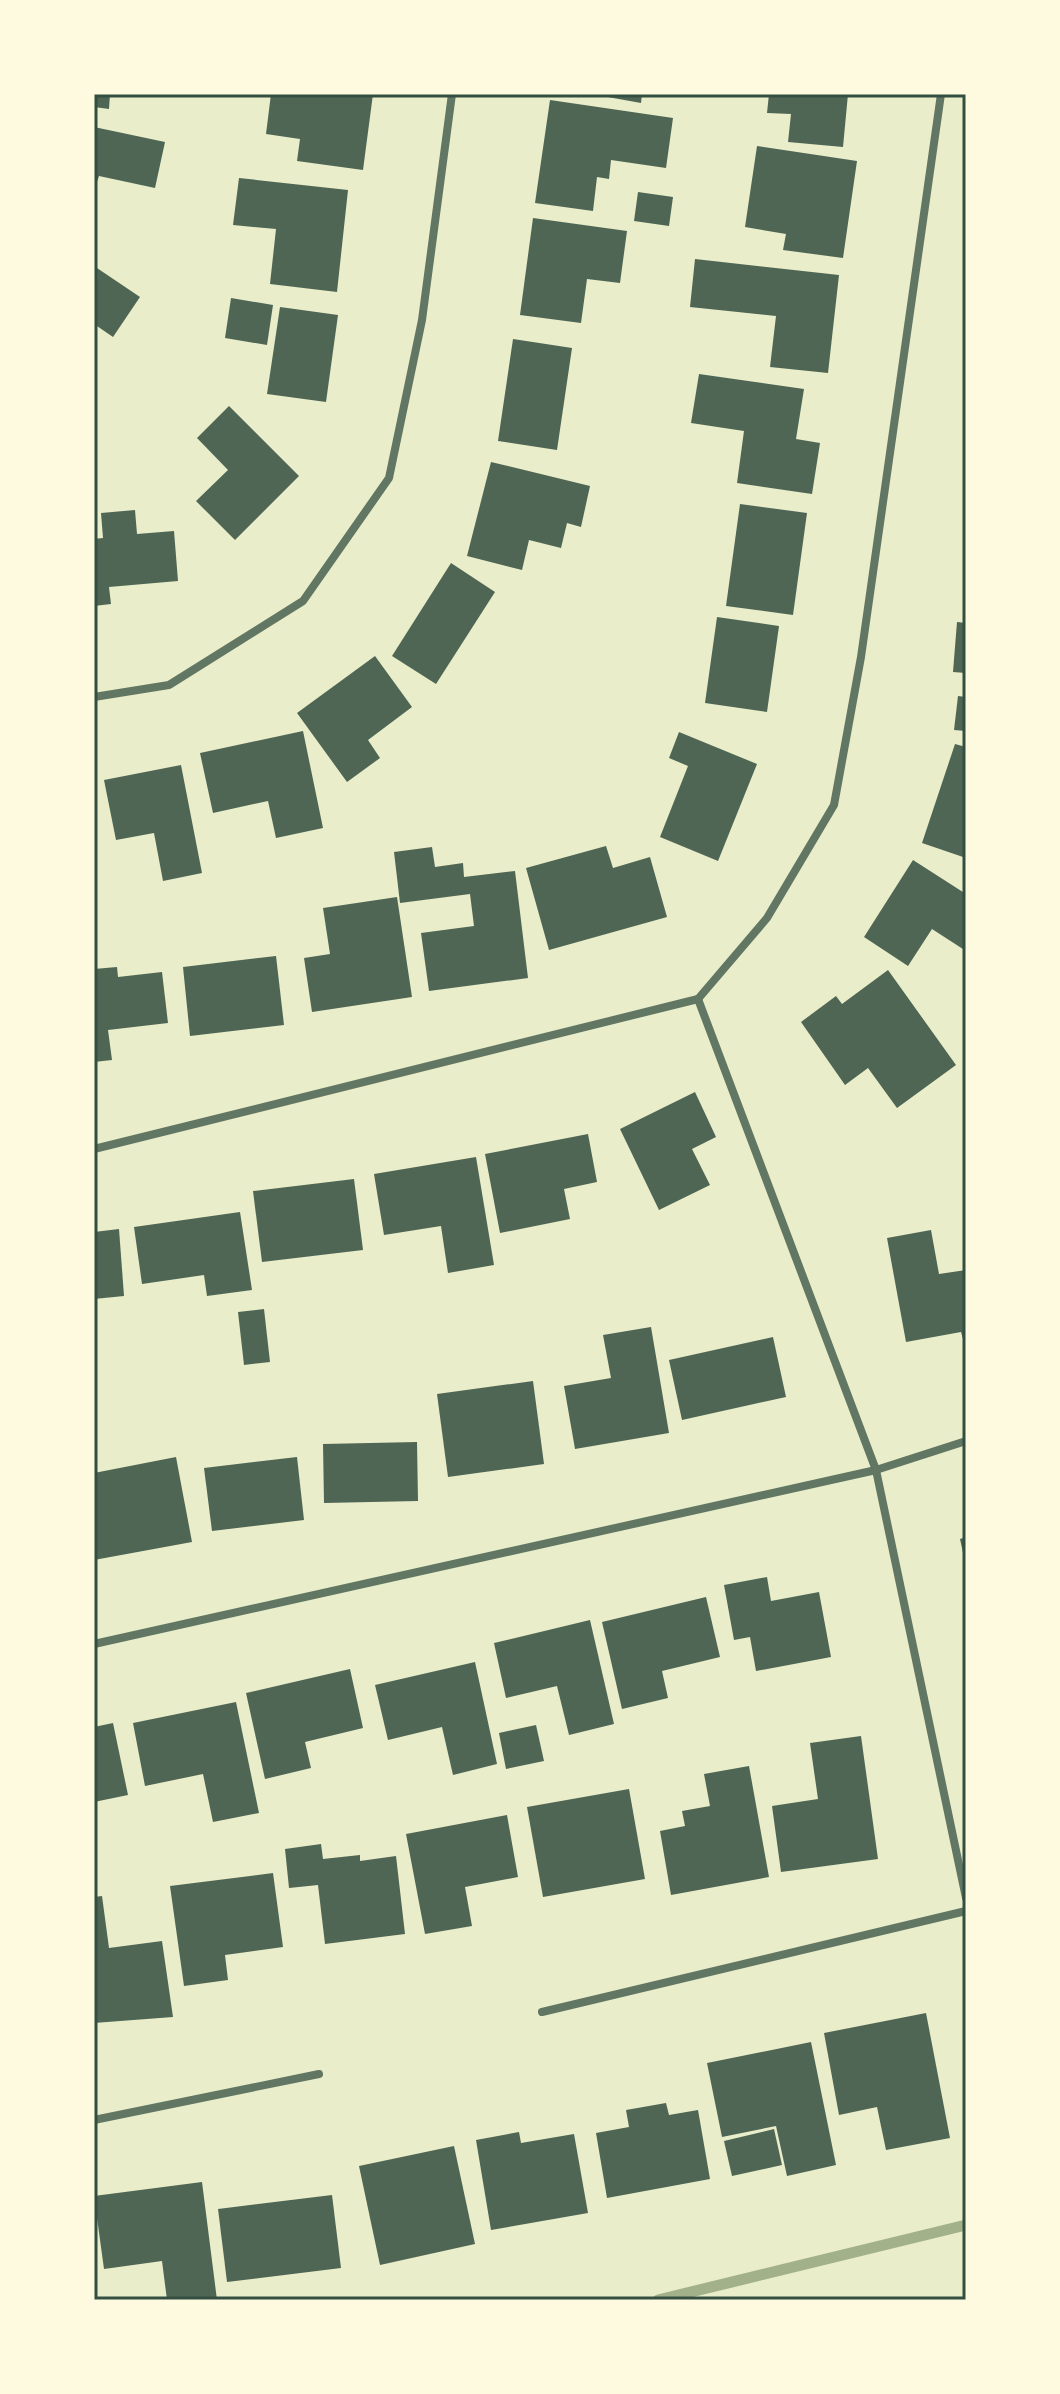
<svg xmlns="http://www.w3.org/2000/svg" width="1060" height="2394" viewBox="0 0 1060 2394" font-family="Quicksand,sans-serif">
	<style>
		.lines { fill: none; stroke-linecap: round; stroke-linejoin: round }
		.stream { stroke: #a3b18a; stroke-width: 11 }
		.building { fill: #4f6655 }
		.minor { stroke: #617663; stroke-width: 8 }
		.neatline { fill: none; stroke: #344e41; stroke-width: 3 }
	</style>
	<rect width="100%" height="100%" fill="#e9edc9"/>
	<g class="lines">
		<polyline class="stream" points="658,2300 966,2225"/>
	</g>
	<g class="building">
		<polygon points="94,94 110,94 109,109 94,107"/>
		<polygon points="271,94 373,94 363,170 297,161 300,139 266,134"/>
		<polygon points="591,94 642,94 641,103"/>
		<polygon points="769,94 848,94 843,147 788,142 791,114 767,113"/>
		<polygon points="550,100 673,118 666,168 611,160 609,179 597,177 593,211 535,203"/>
		<polygon points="94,127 165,142 155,188 99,176 94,191"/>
		<polygon points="757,146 857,161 843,258 783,250 786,234 745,227"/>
		<polygon points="239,178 348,190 337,292 270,284 276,229 233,225"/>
		<polygon points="638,192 673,197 669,226 634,221"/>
		<polygon points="533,218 627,231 620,283 587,279 581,323 520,315"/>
		<polygon points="695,259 839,275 828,373 770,367 776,316 690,307"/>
		<polygon points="94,266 140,297 113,337 94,324"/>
		<polygon points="231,298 273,305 267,345 225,338"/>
		<polygon points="280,307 338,315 326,402 267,394"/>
		<polygon points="513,339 572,348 557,450 498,441"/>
		<polygon points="699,374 804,389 796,439 820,443 812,494 737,483 744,431 691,423"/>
		<polygon points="229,406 299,476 235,540 196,501 228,470 197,438"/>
		<polygon points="491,462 590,486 581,527 567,523 561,548 529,540 522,570 467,556"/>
		<polygon points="740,504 807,513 793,615 726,606"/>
		<polygon points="135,510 137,534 174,531 178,581 109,587 111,604 94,606 94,539 103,538 101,513"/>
		<polygon points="451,563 495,592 436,684 392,656"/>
		<polygon points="717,617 779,626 767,712 705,703"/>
		<polygon points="957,622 966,623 966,673 953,672"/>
		<polygon points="375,656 412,707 368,740 380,758 347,782 297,713"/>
		<polygon points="958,696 966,697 966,731 954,730"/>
		<polygon points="303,731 323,828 276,838 268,801 213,813 200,753"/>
		<polygon points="679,732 757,764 718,861 660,837 688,766 669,758"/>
		<polygon points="955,744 966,747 966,858 922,843"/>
		<polygon points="181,765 202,873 163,881 154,833 116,840 104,780"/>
		<polygon points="606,846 613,868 650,857 667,917 549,950 526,868"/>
		<polygon points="432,847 435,867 463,863 464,877 515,871 528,978 429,991 421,933 474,926 470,894 400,903 394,852"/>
		<polygon points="913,860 966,894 966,951 932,929 908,966 864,937"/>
		<polygon points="397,897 412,997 312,1012 304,958 330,954 323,908"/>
		<polygon points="276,956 284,1025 190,1036 183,967"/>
		<polygon points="117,967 118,977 162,972 168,1023 108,1030 112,1060 94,1062 94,969"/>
		<polygon points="888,970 956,1065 897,1108 868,1068 845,1085 801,1022 836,996 842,1004"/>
		<polygon points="695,1092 716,1137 692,1149 710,1185 659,1210 620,1129"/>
		<polygon points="588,1134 597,1182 564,1189 570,1219 500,1233 485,1154"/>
		<polygon points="476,1157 494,1265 448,1273 441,1226 384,1235 374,1174"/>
		<polygon points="354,1179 363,1250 262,1262 253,1191"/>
		<polygon points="240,1212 252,1290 207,1296 204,1275 142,1284 134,1227"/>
		<polygon points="119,1229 124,1296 94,1299 94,1232"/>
		<polygon points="931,1230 939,1274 966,1270 966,1350 961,1332 906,1342 887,1238"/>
		<polygon points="264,1309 270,1362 244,1365 238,1312"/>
		<polygon points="651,1327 669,1433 575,1449 564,1386 611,1378 603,1335"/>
		<polygon points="773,1337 786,1397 682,1420 669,1360"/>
		<polygon points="533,1381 544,1464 448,1477 437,1394"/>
		<polygon points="417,1442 418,1501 324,1503 323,1444"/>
		<polygon points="176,1457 192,1542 94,1560 94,1473"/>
		<polygon points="297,1457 304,1520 212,1531 204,1468"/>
		<polygon points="966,1537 966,1562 965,1562 960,1539"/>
		<polygon points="767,1577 771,1601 819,1592 831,1657 756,1671 750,1637 734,1640 724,1585"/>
		<polygon points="706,1597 720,1657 662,1671 668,1698 622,1709 602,1622"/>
		<polygon points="590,1620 614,1724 569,1735 557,1686 506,1698 494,1643"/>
		<polygon points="475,1662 497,1764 453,1775 442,1727 388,1740 375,1685"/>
		<polygon points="350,1669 363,1728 305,1742 311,1768 265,1779 246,1693"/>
		<polygon points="236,1702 259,1813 213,1822 203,1774 145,1786 133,1723"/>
		<polygon points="113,1723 128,1795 94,1802 94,1727"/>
		<polygon points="536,1725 544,1761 506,1769 499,1733"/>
		<polygon points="861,1736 878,1859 781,1872 772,1806 818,1799 810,1743"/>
		<polygon points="749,1766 769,1877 671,1895 660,1831 685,1826 682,1811 710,1806 704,1774"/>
		<polygon points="629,1789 645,1879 543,1897 527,1807"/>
		<polygon points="507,1815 518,1877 465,1887 472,1926 425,1934 406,1834"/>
		<polygon points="321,1844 323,1859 360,1855 360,1861 396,1856 405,1934 325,1944 318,1885 289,1888 285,1849"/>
		<polygon points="273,1873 283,1947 225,1955 228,1980 184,1986 170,1886"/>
		<polygon points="102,1896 109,1948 162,1941 173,2017 94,2023 94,1897"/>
		<polygon points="926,2013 950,2138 886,2150 877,2107 839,2115 824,2033"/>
		<polygon points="811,2042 836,2165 787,2176 776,2126 722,2137 707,2063"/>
		<polygon points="666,2103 669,2115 698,2110 710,2179 607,2198 596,2133 629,2127 626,2110"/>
		<polygon points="774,2129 782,2165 732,2176 724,2141"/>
		<polygon points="519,2132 521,2143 574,2134 588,2213 491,2230 476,2140"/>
		<polygon points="454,2146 475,2244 380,2265 359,2166"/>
		<polygon points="202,2182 217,2300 167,2300 162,2261 104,2269 94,2196"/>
		<polygon points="332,2195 341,2268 227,2282 218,2209"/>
	</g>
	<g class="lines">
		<g class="minor">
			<polyline points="94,697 169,685 303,601 389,478 422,320 452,94"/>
			<polyline points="698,999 767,918 834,805 861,657 941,94"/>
			<polyline points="698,999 876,1470 966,1898"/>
			<polyline points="94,1149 698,999"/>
			<polyline points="94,1644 876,1470 966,1441"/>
			<polyline points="542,2012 966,1911"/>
			<polyline points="94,2120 319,2074"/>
		</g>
	</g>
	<rect width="1060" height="2394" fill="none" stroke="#fefae0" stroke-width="192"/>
	<rect x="96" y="96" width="868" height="2202" class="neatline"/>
</svg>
